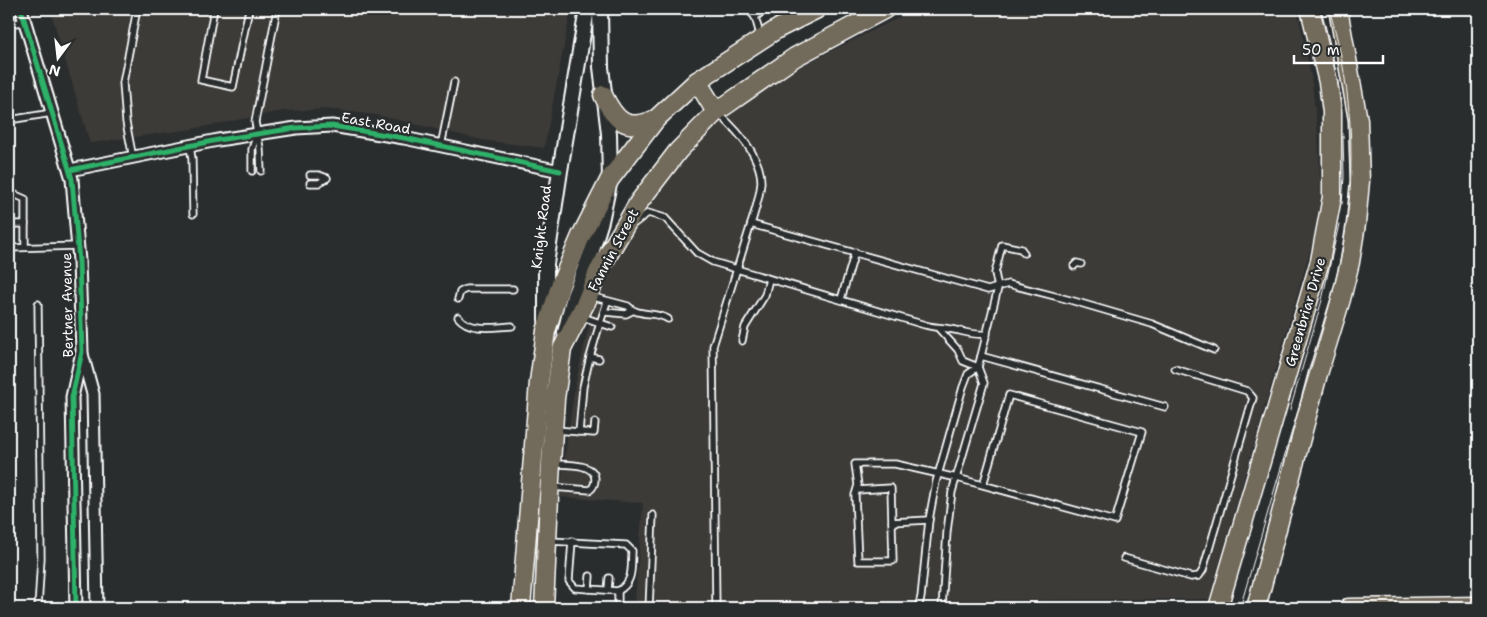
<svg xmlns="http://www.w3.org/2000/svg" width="1487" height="617" viewBox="0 0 1487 617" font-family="'Shantell Sans',sans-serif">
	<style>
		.built { fill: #3e3b39 }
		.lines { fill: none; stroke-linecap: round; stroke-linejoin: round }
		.service-casing { stroke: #fff; stroke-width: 9 }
		.minor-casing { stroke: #fff; stroke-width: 15 }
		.tertiary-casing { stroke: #fff; stroke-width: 18 }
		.primary-casing { stroke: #fff; stroke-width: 21 }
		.service { stroke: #2a2d2e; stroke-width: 5.5 }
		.minor { stroke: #2a2d2e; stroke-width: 11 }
		.tertiary { stroke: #2a2d2e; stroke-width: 14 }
		.primary { stroke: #726b5a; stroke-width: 18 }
		.tram { stroke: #fff; stroke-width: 1 }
		.cycleway-casing { stroke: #2a2d2e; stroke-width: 8 }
		.cycleway { stroke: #2db169; stroke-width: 5 }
		.labels { text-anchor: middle; stroke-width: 4.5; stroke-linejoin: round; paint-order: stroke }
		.street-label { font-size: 14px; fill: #fff; stroke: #2a2d2e }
	</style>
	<rect width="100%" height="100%" fill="#2a2d2e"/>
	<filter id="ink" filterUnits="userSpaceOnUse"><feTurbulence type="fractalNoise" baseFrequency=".02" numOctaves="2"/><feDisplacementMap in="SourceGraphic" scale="10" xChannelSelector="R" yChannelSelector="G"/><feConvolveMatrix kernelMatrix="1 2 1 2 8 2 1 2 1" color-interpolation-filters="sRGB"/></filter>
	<g filter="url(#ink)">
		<g class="built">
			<polygon points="50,9 571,9 544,148 482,140 377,115 327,109 282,111 192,129 90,143"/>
			<polygon points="916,9 1295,9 1299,18 1311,76 1318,136 1321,194 1313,240 1209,599 635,602 643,503 559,497 575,386 586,338 596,304 617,257 646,211 694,146 731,111 785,74"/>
		</g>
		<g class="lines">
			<g class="service-casing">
				<g id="service">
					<polyline points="214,9 201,80 233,87 249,9"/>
					<polyline points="748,9 755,17 761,38"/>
					<polyline points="755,17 766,9"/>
					<polyline points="9,25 24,21"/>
					<path d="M 718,113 C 736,129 761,156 761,182 C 760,197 755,211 751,224 L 988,290 L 1008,284 L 1070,300 L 1152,324 L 1214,350"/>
					<polyline points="9,120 52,113"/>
					<polyline points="190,146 192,159 193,214"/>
					<polyline points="441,146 454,82"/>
					<polyline points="133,158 126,122 123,83 137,9"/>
					<polyline points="252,171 252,149 257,134"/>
					<polyline points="261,171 260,148 255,122 277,9"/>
					<polyline points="310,175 319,175 327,178"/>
					<polyline points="310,183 319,183 327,178"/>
					<polyline points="9,192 25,199 25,247"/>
					<polyline points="9,224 25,224"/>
					<path d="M 632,225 L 648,213 L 665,218 L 697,253 L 713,262 L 925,325 C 934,328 942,327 950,329 C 963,331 973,336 987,334"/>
					<polyline points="9,248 78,246"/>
					<polyline points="1024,253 1021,249 1002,245 995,273 998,288 981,356 1165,407"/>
					<polyline points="1074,266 1077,263 1081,264"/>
					<path d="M 590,296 L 628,306 C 637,317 656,311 668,319"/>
					<polyline points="458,299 460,292 466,289 513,289"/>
					<polyline points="841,299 855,252"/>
					<polyline points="607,302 600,323 612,327"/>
					<polyline points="605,312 626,314 632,311"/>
					<path d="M 458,317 C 470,332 495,327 512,326"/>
					<polyline points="939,329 958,350 963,361 978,367"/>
					<polyline points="742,341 745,327 765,295 769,279"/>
					<polyline points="590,357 599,359"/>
					<polyline points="555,430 594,433 595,422"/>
					<polyline points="579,432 583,387 590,357 600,323 580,316"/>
					<path d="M 552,487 L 590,490 C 594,487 595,484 595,479 C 595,462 564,465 552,464"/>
					<polyline points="857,490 891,488 893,561 858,561 855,495 858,485 855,464 895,464 957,478 1115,521 1142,432 1009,395 983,485"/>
					<polyline points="892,522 929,520"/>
					<path d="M 550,541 L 626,545 L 632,551 C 631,568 634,582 618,591 L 618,608"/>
					<polyline points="572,541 569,581 575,588 618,591"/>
					<polyline points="1124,558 1191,577 1199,576 1203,570 1253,398 1247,391 1175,369"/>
					<polyline points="589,589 590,576"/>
					<polyline points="608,590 609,578"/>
					<polyline points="38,608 41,558 38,304"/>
					<polyline points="649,608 653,515"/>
					<polyline points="716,608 713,346 751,224"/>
					<polyline points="918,608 921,597 929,520 936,482 963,387 968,374 978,367"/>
					<polyline points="942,608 947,532 952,492 984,383 978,367 981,356"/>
				</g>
			</g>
			<g class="minor-casing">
				<g id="minor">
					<polyline points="21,9 72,179 79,261 82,352 72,397 76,608"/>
					<polyline points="70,170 218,140 296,128 332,126 404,138 560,171"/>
					<polyline points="82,354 93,394 97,608"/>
				</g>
			</g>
			<g class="tertiary-casing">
				<g id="tertiary">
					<polyline points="546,320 546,264 560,171 587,9"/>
					<polyline points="565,333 574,296 592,250 601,221 610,179 609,134 601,67 600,9"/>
				</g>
			</g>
			<g class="primary-casing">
				<g id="primary">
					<polyline points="697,81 716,112"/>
					<path d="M 603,95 C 616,122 627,132 656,119"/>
					<polyline points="521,608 539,382 546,331 561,283 581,236 610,179 656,119 697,81 779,28 817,9"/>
					<polyline points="544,608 549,497 555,399 562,349 586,302 598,272 616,241 639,202 678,151 716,112 795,57 885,9"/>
					<polyline points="1218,608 1320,261 1332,197 1332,112 1328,82 1310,9"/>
					<polyline points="1256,608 1318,374 1341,299 1350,262 1356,224 1360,181 1358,120 1338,9"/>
					<polyline points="1348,608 1478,606"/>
				</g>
			</g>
			<use href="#service" class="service"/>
			<use href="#minor" class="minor"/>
			<use href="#tertiary" class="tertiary"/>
			<use href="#primary" class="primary"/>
			<g class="tram">
				<polyline points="1321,9 1332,52 1342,106"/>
				<polyline points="1342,204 1344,177 1343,136"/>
				<polyline points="1290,410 1322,300 1339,224"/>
				<path d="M 1240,608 C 1260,539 1280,470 1301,401 C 1314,358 1328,315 1338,270 C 1358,185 1355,93 1329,9"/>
			</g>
			<g class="cycleway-casing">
				<g id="cycleway">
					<polyline points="21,9 72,179 79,261 82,352 72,397 76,608"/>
					<polyline points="70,170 218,140 296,128 332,126 404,138 560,171"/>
				</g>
			</g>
			<use href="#cycleway" class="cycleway"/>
		</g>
	</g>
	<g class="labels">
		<g class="street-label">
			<text transform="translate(376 123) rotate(10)" y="5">East Road</text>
			<text transform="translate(541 227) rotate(-83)" y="5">Knight Road</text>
			<text transform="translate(613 250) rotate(-62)" y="5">Fannin Street</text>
			<text transform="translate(67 305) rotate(-91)" y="5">Bertner Avenue</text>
			<text transform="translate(1305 312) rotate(-74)" y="5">Greenbriar Drive</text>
		</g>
	</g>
	<rect width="1487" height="617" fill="none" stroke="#2a2d2e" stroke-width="30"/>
	<rect x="15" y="15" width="1457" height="587" fill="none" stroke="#fff" stroke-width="2" filter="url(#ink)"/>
	<g transform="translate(58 58) rotate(195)" stroke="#2a2d2e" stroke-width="4" paint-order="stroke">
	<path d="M0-4L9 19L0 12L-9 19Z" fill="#ffffff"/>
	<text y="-8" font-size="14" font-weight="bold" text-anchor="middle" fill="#ffffff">N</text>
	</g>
	<path d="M1294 55v8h89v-8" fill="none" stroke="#ffffff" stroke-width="2.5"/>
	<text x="1302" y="55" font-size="15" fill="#ffffff" stroke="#2a2d2e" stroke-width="4" paint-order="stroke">50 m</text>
</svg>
